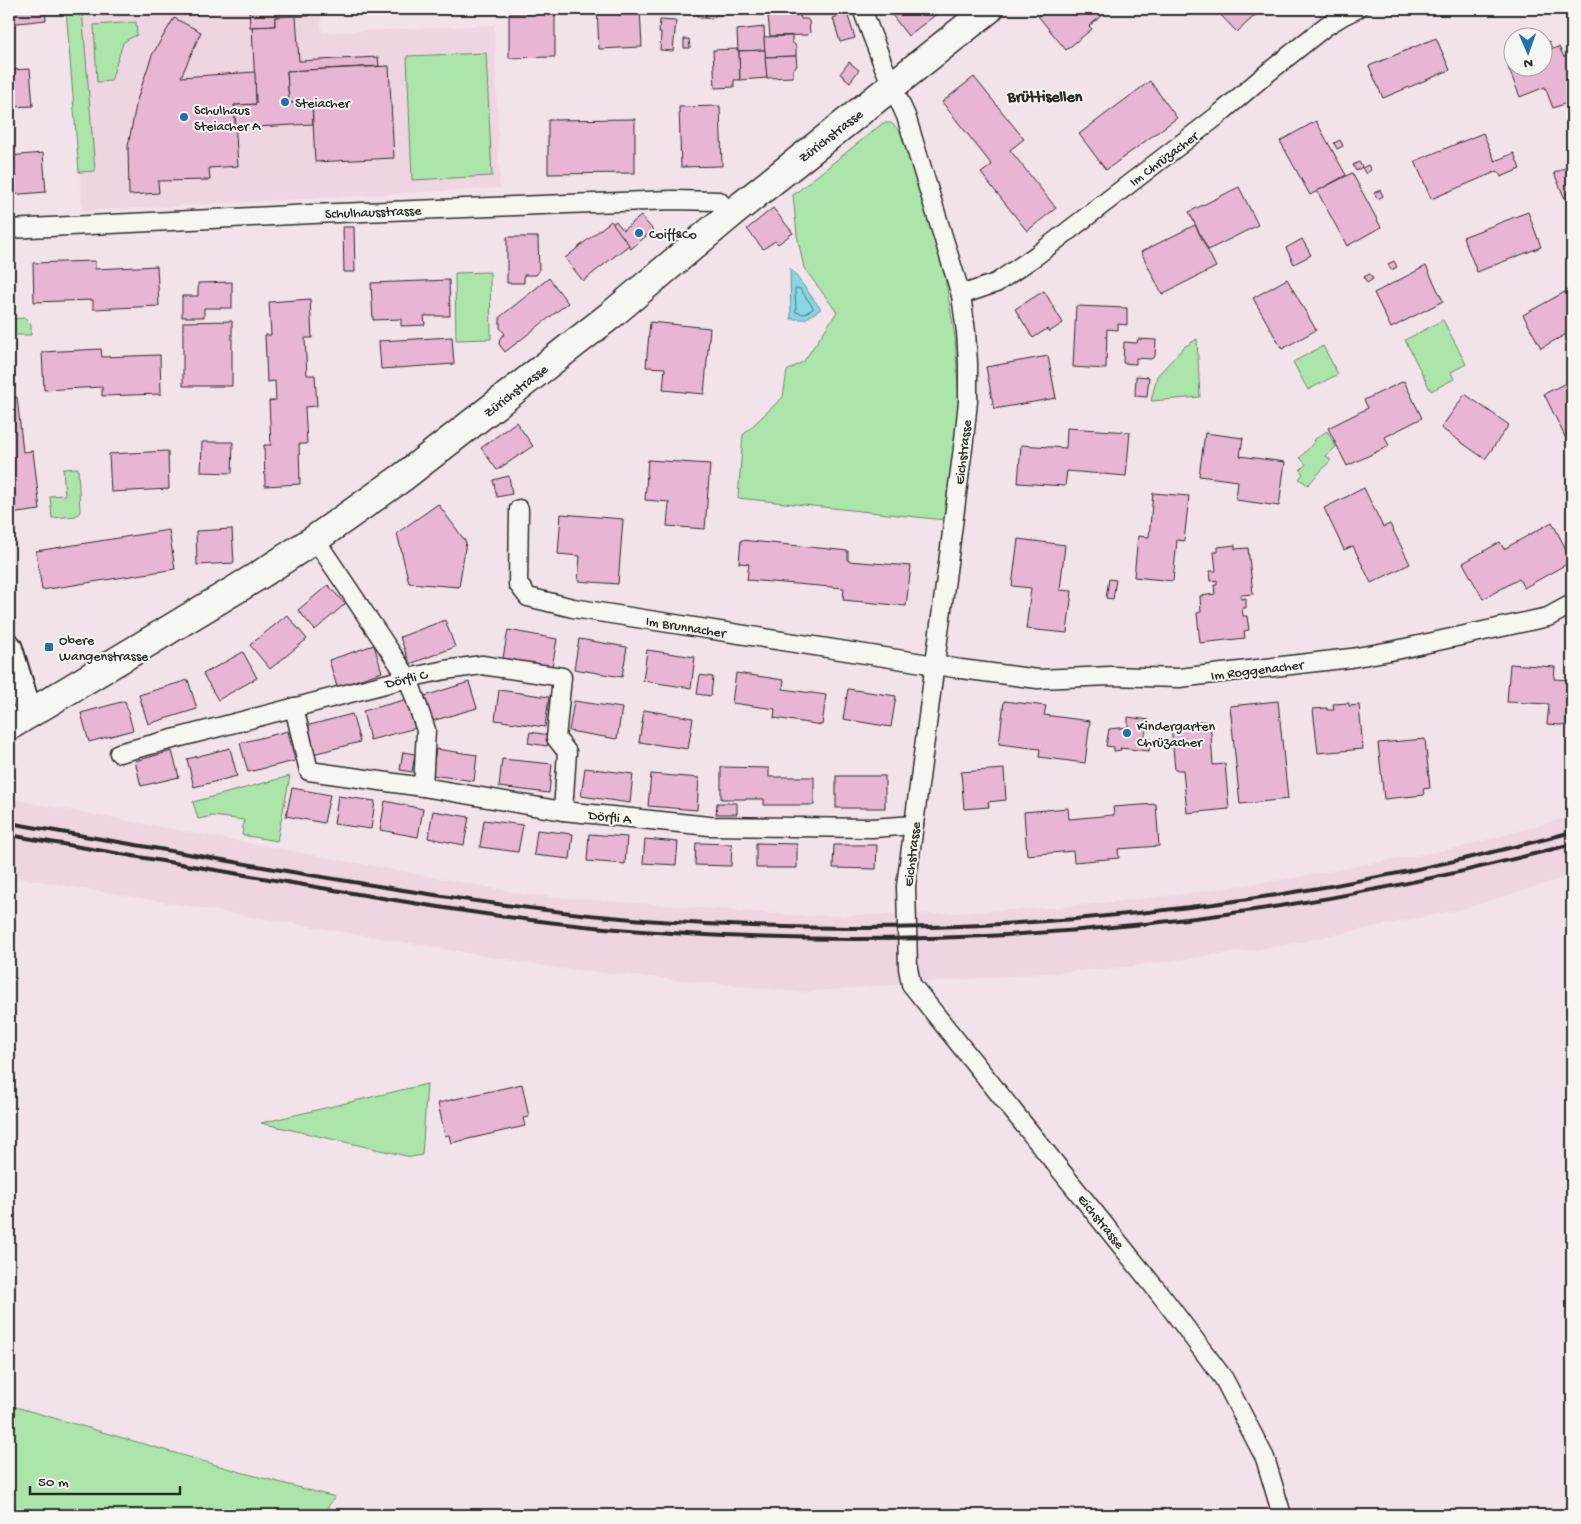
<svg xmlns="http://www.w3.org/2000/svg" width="1581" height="1524" viewBox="0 0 1581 1524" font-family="'Gochi Hand',sans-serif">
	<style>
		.built { fill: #efd4e2 }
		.green { fill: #abe5a9; stroke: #6b886a }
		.water { fill: #88d7e5; stroke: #63929b }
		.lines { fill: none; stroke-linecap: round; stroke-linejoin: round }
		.shore { stroke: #507075; stroke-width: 1 }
		.building { fill: #e8b5d3; stroke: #2b2b2b }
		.street-casing { stroke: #2b2b2b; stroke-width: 21 }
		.secondary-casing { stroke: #2b2b2b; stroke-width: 29 }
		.primary-casing { stroke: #2b2b2b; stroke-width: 31 }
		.street { stroke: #f6f6f2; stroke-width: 18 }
		.secondary { stroke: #f6f6f2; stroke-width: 25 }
		.primary { stroke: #f6f6f2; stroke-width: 28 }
		.rail { stroke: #2b2b2b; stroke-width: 4 }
		.poi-dot { fill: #1f6fb2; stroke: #f6f6f2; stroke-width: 2 }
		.labels { text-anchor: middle; stroke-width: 4; stroke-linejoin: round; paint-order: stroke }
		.poi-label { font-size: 14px; fill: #2b2b2b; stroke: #f6f6f2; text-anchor: start }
		.street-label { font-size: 14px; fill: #2b2b2b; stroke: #f6f6f2 }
		.quarter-label { font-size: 16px; font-weight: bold; fill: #2b2b2b; stroke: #f6f6f2 }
	</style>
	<rect width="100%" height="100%" fill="#f2e2e9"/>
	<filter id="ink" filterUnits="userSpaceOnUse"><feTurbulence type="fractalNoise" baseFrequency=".02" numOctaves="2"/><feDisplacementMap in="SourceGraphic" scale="10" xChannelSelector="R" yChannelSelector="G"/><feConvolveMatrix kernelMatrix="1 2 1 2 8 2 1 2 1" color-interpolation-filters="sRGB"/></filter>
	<g filter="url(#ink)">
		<g class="built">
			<polygon points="66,9 320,9 322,33 494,25 500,188 83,211"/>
			<polygon points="9,799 529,895 805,916 936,914 1066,907 1179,895 1293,878 1462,847 1572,816 1572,875 1466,908 1280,946 1125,967 801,992 557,968 9,876"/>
		</g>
		<g class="green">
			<polygon points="66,9 82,9 95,171 79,172"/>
			<polygon points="136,22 137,35 128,39 123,43 111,81 97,82 94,25"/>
			<polygon points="486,53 492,176 412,180 407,56"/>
			<polygon points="883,123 891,123 901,132 943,265 955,337 959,402 954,456 945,520 738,498 743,435 783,397 787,371 804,361 837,312 804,268 797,235 793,195"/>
			<polygon points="490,272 491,339 456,340 455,273"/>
			<polygon points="25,318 31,324 31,335 9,335 9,319"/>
			<polygon points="1443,320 1466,364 1451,372 1454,379 1431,391 1405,340"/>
			<polygon points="1197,339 1200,397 1151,401 1157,376 1184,347"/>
			<polygon points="1323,346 1338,374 1308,390 1293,362"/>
			<polygon points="1327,431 1336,447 1326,456 1331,460 1308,485 1299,479 1303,474 1300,470 1306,464 1300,458 1315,441 1314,440"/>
			<polygon points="78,468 80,512 76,516 52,518 50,496 65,495 63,469"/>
			<polygon points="290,776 277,841 242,835 244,820 213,816 198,819 193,802"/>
			<polygon points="427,1084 422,1155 411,1157 261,1123"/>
			<polygon points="9,1405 244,1473 335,1497 322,1515 9,1515"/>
		</g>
		<polygon class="water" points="790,268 821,309 805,319 791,319"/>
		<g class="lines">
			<polygon class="shore" points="797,288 800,289 813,307 813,309 804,314 796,312 795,290"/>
		</g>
		<g class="building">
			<polygon points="9,9 45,9 46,20 9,24"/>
			<polygon points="249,9 308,9 309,16 275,17 275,26 250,27"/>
			<rect x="437" y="9" width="35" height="1"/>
			<polygon points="597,9 640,9 642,47 599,49"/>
			<polygon points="688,9 706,9 706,18 699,18 696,14 687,14"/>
			<polygon points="706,9 725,9 724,15 716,15 712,19 706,18"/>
			<polygon points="768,9 800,9 800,15 768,16"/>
			<polygon points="892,9 943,9 908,36 889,11"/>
			<polygon points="1048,9 1110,9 1089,26 1092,29 1066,50 1038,16"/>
			<polygon points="1215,9 1262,9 1237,32"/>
			<polygon points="509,13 555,13 555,57 509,58"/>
			<polygon points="847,13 855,38 840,42 833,18"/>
			<polygon points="800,15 801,19 807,19 809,21 810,33 808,35 770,36 768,16"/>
			<polygon points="296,16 299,61 378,57 379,66 287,71 289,103 312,101 313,124 236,128 234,105 256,104 252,27 275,26 275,17"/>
			<polygon points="174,18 201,32 181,77 255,72 256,104 234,105 238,166 209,168 210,180 158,181 159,193 129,195 128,146 137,100 152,55"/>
			<polygon points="660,20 676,21 673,51 660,50 661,33 659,33"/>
			<polygon points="764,27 765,50 738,51 737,30"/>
			<polygon points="792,36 792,42 796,46 796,56 765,57 764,37"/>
			<polygon points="1436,38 1450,70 1383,98 1369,66"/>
			<polygon points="684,39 689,39 690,48 684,48"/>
			<polygon points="1549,41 1552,49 1559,47 1564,57 1571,53 1572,56 1572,101 1553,108 1545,87 1520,97 1508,67 1514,65 1514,68 1544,68 1544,43"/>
			<polygon points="737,49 738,51 739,51 740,80 734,80 734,87 715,88 713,50"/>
			<polygon points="765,50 767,78 740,80 739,51"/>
			<polygon points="796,56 797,66 793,69 793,77 767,78 765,57"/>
			<polygon points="849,62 859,70 850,82 840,74"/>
			<polygon points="389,66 394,158 315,162 312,101 289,103 287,71"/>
			<polygon points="30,69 33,106 9,107 9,70"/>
			<polygon points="974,77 1024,139 1010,150 1056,208 1027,231 981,173 992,165 942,102"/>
			<polygon points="1150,81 1177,118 1106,170 1079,134"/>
			<polygon points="720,106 722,166 681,167 679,107"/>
			<polygon points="635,119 635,173 548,174 548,120"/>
			<polygon points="1316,121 1346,175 1310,195 1280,141"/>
			<polygon points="1483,133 1495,161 1514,153 1520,169 1501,177 1498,171 1431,199 1415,161"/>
			<polygon points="1340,140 1343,146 1337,149 1334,143"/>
			<polygon points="43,153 46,192 9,195 9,156"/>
			<polygon points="1359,162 1362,167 1356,171 1353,165"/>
			<polygon points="1368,165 1371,170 1366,174 1362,168"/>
			<polygon points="1572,165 1572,196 1565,199 1554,173"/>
			<polygon points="1352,173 1381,227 1347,246 1317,191"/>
			<polygon points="1239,187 1258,225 1208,250 1189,212"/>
			<polygon points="1380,190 1383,196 1378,199 1374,193"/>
			<polygon points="773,208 793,233 778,244 775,241 763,249 747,229"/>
			<polygon points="1528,212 1541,247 1477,272 1463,237"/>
			<polygon points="641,216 653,230 631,249 612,224 616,221 623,230"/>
			<polygon points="611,221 629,245 583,281 565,258"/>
			<polygon points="1195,225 1216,267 1162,294 1141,252"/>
			<polygon points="343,227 354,227 355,272 344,272"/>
			<polygon points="507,237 538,237 539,271 536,275 524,275 524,283 507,283"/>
			<polygon points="1302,239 1311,255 1294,264 1286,248"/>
			<polygon points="95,261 95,269 157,266 159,306 93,309 93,300 34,302 33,263"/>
			<polygon points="1394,261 1397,267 1391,270 1388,264"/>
			<polygon points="1426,266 1443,301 1391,328 1374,293"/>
			<polygon points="1370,274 1373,279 1367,283 1364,277"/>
			<polygon points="549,278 568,303 505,352 499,344 500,338 505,334 500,328 500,317"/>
			<polygon points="1287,279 1316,330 1282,349 1253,298"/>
			<polygon points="449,280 450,316 424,316 425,325 401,326 401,319 373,320 371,283"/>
			<polygon points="232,282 232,308 204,308 204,317 182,317 182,296 198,296 198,283"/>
			<polygon points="1572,288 1572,331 1541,348 1523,315"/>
			<polygon points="1044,291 1063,323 1049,332 1047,329 1033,338 1015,309"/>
			<polygon points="310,299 312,338 305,338 307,375 315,375 317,406 305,407 307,444 299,444 300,484 265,486 264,445 271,445 269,401 276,400 275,381 267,382 265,335 271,335 269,302"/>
			<polygon points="1076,306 1127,308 1127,325 1118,324 1118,330 1107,329 1106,369 1073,367"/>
			<polygon points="232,321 232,386 183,386 183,322"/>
			<polygon points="650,322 710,328 704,394 663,390 665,368 646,367"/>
			<polygon points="452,337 454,364 381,369 379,341"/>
			<polygon points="1138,339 1156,340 1155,356 1151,359 1136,358 1136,364 1123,363 1124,342 1137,343"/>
			<polygon points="101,349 102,357 160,355 161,394 102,396 102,387 44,390 42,352"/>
			<polygon points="1048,356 1056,398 994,409 986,367"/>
			<polygon points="1136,376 1149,377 1147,397 1135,396"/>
			<polygon points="1572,380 1572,451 1544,394"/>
			<polygon points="1404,381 1422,418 1385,437 1389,446 1347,466 1328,428 1368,408 1364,400"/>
			<polygon points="1465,394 1509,425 1485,459 1441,428"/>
			<polygon points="9,395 9,398 17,397 23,452 33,451 40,510 9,514"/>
			<polygon points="516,422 533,446 497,470 481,448"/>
			<polygon points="1067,428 1130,432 1126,476 1067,471 1065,486 1018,483 1021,445 1066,448"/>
			<polygon points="1205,433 1243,438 1240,456 1285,462 1279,506 1236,500 1238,481 1199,476"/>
			<polygon points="202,442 233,442 232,473 201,472"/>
			<polygon points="168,451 169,489 111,492 109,454"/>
			<polygon points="648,460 710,464 705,529 667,526 669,502 645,500"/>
			<polygon points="509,476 512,494 497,497 493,480"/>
			<polygon points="1364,488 1383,527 1390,524 1410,564 1371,583 1353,546 1344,550 1324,508"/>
			<polygon points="1153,493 1189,496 1184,541 1177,540 1173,581 1134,577 1138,536 1149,537"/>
			<polygon points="438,504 466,542 459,587 409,583 397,533"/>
			<polygon points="561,514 623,519 618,584 578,581 580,556 558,554"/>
			<polygon points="1552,522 1572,561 1524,588 1519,579 1483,599 1463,563 1500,542 1504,549"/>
			<polygon points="232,529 234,563 197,565 196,531"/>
			<polygon points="169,530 175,569 42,590 36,551"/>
			<polygon points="1018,539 1065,545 1060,590 1072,591 1067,633 1026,629 1031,588 1012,586"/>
			<polygon points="741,540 848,551 848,561 911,566 906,606 843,600 844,588 747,580 749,564 739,563"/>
			<polygon points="1235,545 1235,549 1248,548 1253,594 1241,595 1241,599 1246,598 1246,608 1242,608 1243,616 1247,616 1249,630 1244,631 1245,638 1200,643 1197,613 1201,612 1200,596 1215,594 1214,585 1217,585 1217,580 1211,581 1210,571 1216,571 1214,552 1218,552 1218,547"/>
			<polygon points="1109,579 1116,580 1113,599 1106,598"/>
			<polygon points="328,585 345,604 315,630 298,610"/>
			<polygon points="287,615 307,639 270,669 250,645"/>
			<polygon points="445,620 455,647 410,664 400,637"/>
			<polygon points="508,630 557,639 552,667 503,658"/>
			<polygon points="579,639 627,647 622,677 574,669"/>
			<polygon points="374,645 382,672 337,687 329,660"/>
			<polygon points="647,650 695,657 691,688 643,681"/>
			<polygon points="243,652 257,678 218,700 203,674"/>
			<polygon points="1510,664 1555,667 1554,679 1572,680 1572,726 1547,724 1549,704 1507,702"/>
			<polygon points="736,673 784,680 783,689 826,695 822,725 774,718 775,709 732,703"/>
			<polygon points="700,675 713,677 711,696 697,694"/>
			<polygon points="188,680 197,709 148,724 139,695"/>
			<polygon points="469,682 477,708 432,721 425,696"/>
			<polygon points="848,689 896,696 891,727 843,719"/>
			<polygon points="499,690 549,697 545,727 495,720"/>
			<polygon points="408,699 416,728 370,740 363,711"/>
			<polygon points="125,701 133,730 89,742 81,713"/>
			<polygon points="574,701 622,708 617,739 569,731"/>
			<polygon points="1004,701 1046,706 1044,715 1090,721 1085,763 1039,757 1040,749 999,744"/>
			<polygon points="1278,701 1288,799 1240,804 1230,706"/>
			<polygon points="1349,703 1349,706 1359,705 1363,749 1318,753 1313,709 1327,708 1327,710 1334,710 1333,704"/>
			<polygon points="644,710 693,718 688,749 639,742"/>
			<polygon points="352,714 360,742 313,754 306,726"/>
			<polygon points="1128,717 1149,720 1144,738 1151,739 1149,751 1120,748 1121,750 1114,751 1114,747 1106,746 1109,729 1128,727"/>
			<polygon points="1210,721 1213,765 1225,764 1229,809 1187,813 1183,770 1175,770 1171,725"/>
			<polygon points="288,731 295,761 248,772 240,743"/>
			<polygon points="530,732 549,735 547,746 528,743"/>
			<polygon points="1425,739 1430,788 1423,789 1424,795 1384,799 1378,743"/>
			<polygon points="230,748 237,776 194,787 187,759"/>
			<polygon points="436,749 477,755 474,781 432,775"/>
			<polygon points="172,751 179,777 141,786 135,761"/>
			<polygon points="403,752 415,754 412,772 400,770"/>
			<polygon points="502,759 552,764 549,793 499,787"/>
			<polygon points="721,767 769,768 769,777 814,777 814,805 764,805 764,799 721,799"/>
			<polygon points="585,768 633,774 630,803 581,796"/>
			<polygon points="1004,769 1006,800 988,802 989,807 964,809 961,772"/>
			<polygon points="651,774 699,778 697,810 648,806"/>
			<rect x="836" y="776" width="49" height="32"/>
			<polygon points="292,788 330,795 324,823 286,816"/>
			<polygon points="338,796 375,801 371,829 334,824"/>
			<polygon points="385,801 423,809 418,837 380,830"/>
			<polygon points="717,803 737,803 737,814 716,814"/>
			<polygon points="1156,804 1159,846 1118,849 1119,858 1074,862 1073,851 1027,855 1024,812 1068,808 1069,819 1114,815 1113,807"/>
			<polygon points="433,811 469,817 464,845 428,838"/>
			<polygon points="484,820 523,825 518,852 480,847"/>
			<polygon points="537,830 573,834 570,859 534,855"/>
			<polygon points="589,834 627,837 625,864 587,861"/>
			<polygon points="645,839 678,842 676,865 643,863"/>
			<polygon points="696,843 732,844 731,866 695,865"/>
			<polygon points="756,843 797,844 797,868 756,868"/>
			<polygon points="834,845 877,845 876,869 833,868"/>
			<polygon points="522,1084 529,1117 523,1118 525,1126 451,1143 449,1135 445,1136 438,1103"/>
		</g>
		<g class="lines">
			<g class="street-casing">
				<g id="street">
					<polyline points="862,9 884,67 906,116 961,295 966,332 968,363 968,401 964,440 906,886 908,968 911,984 1164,1299 1224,1379 1265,1458 1282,1515"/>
					<polyline points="9,229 312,214 672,200 719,201 731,214"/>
					<polyline points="961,295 996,283 1037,255 1216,117 1265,75 1326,26 1344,15 1357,9"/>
					<polyline points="519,509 518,584 528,597 573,608 961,669 1038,679 1111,676 1179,678 1351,658 1396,650 1548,617 1572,604"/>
					<polyline points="315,539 408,678 426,730 423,787"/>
					<polyline points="294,707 309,771 423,787 563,811 709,826 872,828 914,825"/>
					<polyline points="119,753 408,678 445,670 482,665 562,677 556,738 567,752 563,811"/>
				</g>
			</g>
			<g class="secondary-casing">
				<polyline id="secondary" points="9,647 29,713"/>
			</g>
			<g class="primary-casing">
				<polyline id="primary" points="9,726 258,576 315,539 403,477 611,315 731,214 989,9"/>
			</g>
			<use href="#street" class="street"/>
			<use href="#secondary" class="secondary"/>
			<use href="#primary" class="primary"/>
			<g class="rail">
				<path d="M 9,823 C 105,840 202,856 298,873 C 413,892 528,911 644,920 C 958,944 1268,914 1572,832"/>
				<path d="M 9,835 C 105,851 202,868 298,884 C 400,901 502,919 605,928 C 934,957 1253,930 1572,844"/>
			</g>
		</g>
	</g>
	<g class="poi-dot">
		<circle cx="285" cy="102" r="5"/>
		<circle cx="184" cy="117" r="5"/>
		<circle cx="639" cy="233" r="5"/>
		<rect x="44" y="642" width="10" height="10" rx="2.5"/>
		<circle cx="1127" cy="733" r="5"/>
	</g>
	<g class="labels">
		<g class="poi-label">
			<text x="295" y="107">Steiacher</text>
			<text x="194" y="114">Schulhaus<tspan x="194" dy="16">Steiacher A</tspan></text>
			<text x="649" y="238">Coiff&amp;Co</text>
			<text x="59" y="644">Obere<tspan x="59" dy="16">Wangenstrasse</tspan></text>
			<text x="1137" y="730">Kindergarten<tspan x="1137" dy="16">Chrüzacher</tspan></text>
		</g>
		<g class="street-label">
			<text transform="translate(830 135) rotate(-38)" y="5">Zürichstrasse</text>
			<text transform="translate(1163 158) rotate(-37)" y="5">Im Chrüzacher</text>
			<text transform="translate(373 211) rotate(-2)" y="5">Schulhausstrasse</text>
			<text transform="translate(515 390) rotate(-38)" y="5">Zürichstrasse</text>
			<text transform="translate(962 452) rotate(-83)" y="5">Eichstrasse</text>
			<text transform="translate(686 626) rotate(9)" y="5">Im Brunnacher</text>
			<text transform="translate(1257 669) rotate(-7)" y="5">Im Roggenacher</text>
			<text transform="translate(406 678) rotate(-13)" y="5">Dörfli C</text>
			<text transform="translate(610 816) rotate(6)" y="5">Dörfli A</text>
			<text transform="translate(911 854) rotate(-83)" y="5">Eichstrasse</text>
			<text transform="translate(1102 1221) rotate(51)" y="5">Eichstrasse</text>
		</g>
		<g class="quarter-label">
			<text x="1045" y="101">Brüttisellen</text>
		</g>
	</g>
	<rect width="1581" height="1524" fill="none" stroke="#f6f6f2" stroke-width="30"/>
	<rect x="15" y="15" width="1551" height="1494" fill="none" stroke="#2b2b2b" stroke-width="2" filter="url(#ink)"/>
	<g transform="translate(1528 52) rotate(178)"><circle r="24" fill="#f6f6f2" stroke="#a5a5a2"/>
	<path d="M0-4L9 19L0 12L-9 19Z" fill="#1f6fb2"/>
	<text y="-8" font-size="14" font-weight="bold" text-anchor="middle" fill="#2b2b2b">N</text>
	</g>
	<path d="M30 1486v8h150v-8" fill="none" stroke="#2b2b2b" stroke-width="2.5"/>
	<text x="38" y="1486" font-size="15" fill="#2b2b2b" stroke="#f6f6f2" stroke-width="4" paint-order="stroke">50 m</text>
</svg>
